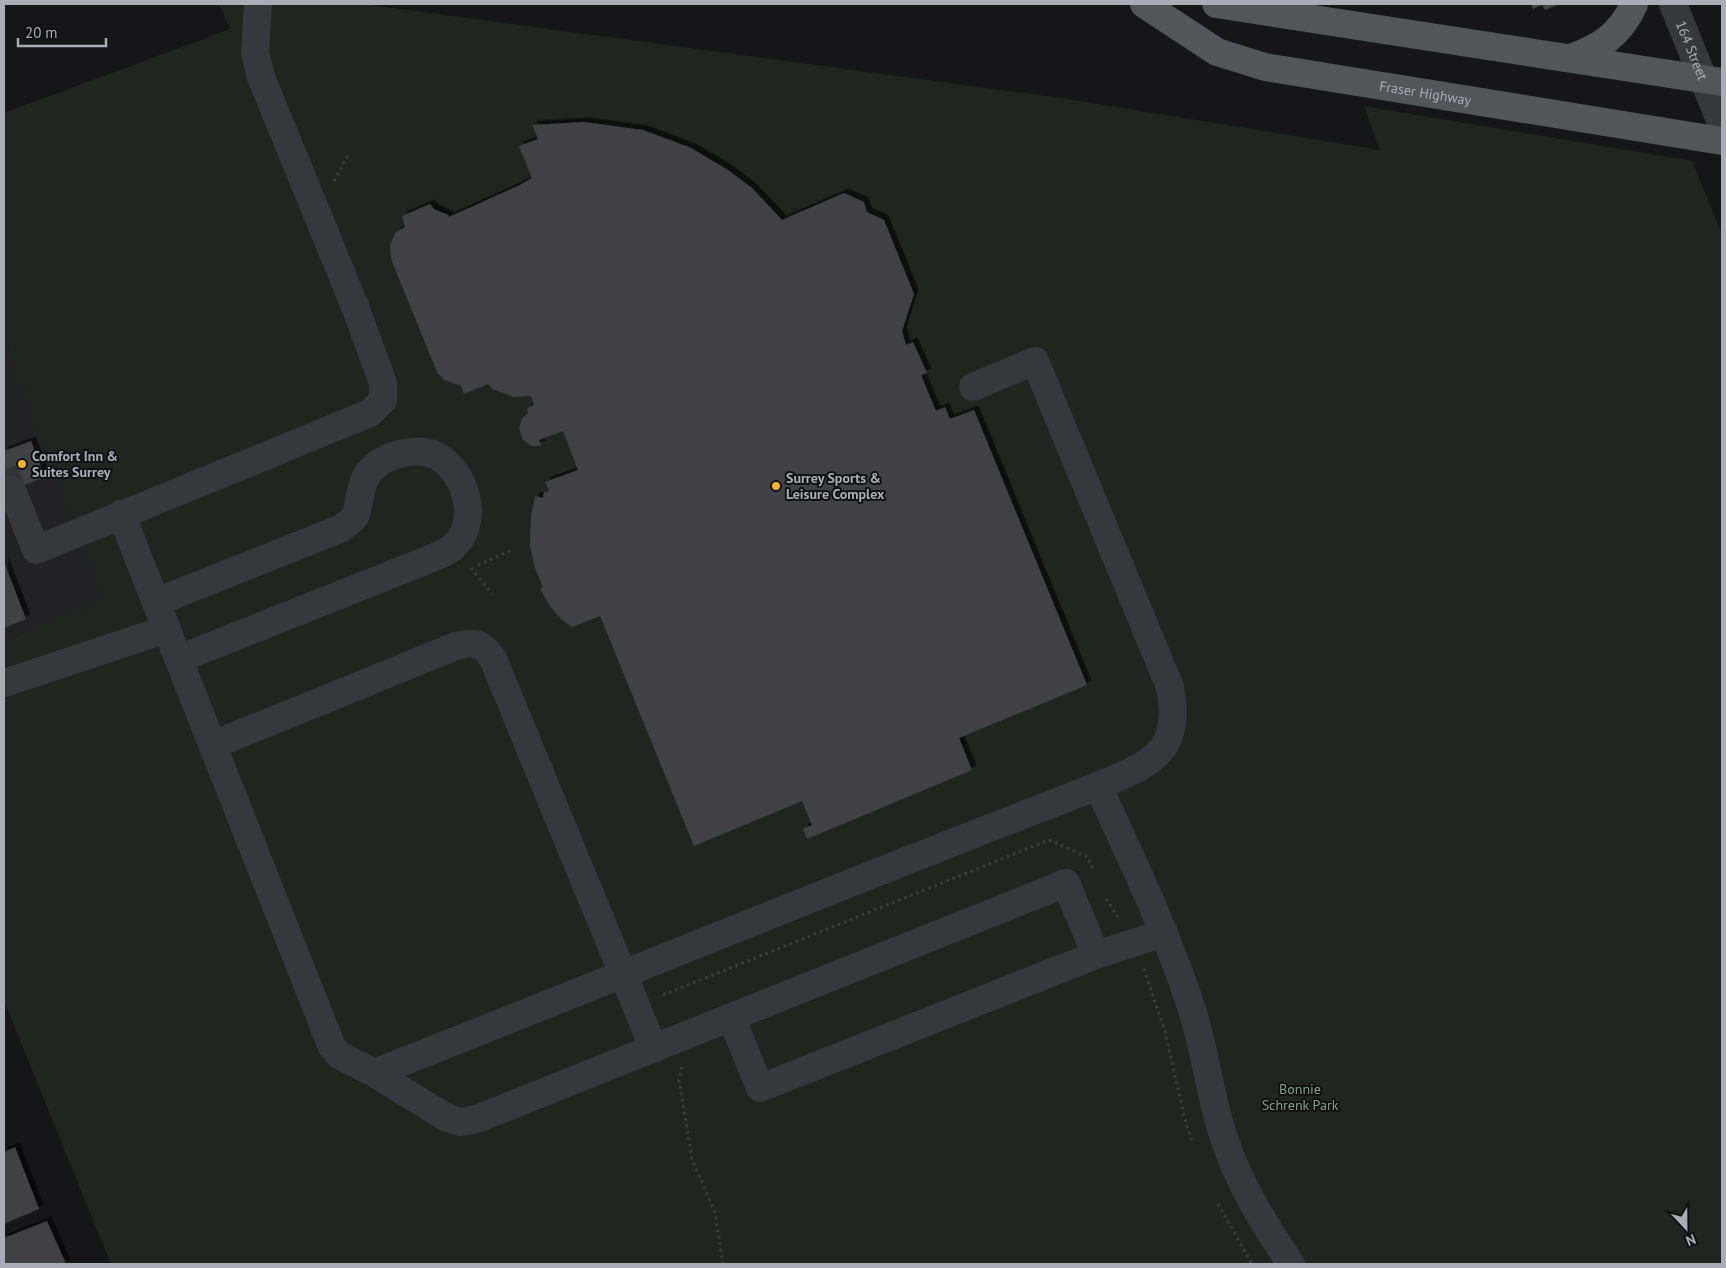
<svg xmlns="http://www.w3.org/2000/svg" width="1726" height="1268" viewBox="0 0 1726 1268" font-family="'PT Sans',sans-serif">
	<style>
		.built { fill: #222225 }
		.green { fill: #1e261f }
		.building { fill: #404145; filter: url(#shadow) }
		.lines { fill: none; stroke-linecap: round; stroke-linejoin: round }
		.minor-tunnel { stroke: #333438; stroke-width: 28; stroke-dasharray: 28 14; stroke-linecap: butt }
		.path { stroke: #3d3f44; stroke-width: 3; stroke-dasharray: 2.5 4; stroke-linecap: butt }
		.minor { stroke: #37383d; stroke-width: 28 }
		.major { stroke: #53555c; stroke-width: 28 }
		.poi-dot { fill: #f2b134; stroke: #111113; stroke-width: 2 }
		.labels { text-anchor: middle; stroke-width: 4; stroke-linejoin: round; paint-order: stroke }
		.street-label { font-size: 14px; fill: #a8adb8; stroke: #111113 }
		.poi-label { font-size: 14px; font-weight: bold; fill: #a8adb8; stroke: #111113; text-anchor: start }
		.park-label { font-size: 14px; fill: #7fa381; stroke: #111113 }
	</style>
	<defs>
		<filter id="shadow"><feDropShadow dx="4.5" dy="-4.5" stdDeviation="0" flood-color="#0009"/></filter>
	</defs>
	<rect width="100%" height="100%" fill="#161618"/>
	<polygon class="built" points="4,337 108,599 4,641"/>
	<polygon class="green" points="219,4 363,4 1068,99 1380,150 1364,106 1692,161 1722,234 1722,1264 111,1264 4,1001 4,641 107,599 4,337 4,113 230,29"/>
	<g class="building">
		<polygon points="1531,4 1560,4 1545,10 1542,5 1533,9"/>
		<polygon points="584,122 643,130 691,148 728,170 752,188 782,220 844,193 864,202 867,212 884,220 914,294 902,331 906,345 913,342 927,373 921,375 936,411 945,407 950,419 974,410 1087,685 959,738 972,770 807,839 803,829 812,825 802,801 694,846 600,616 572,627 561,619 550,606 540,589 543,587 535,568 530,545 531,516 535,496 543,498 544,492 549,491 545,482 578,470 563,431 539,440 541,446 532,446 523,440 519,428 522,419 528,413 527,408 534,405 531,396 513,397 493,389 488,384 464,394 461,386 444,380 437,372 391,259 390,245 396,232 405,227 402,216 430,204 434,209 448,215 449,217 520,185 532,178 519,146 538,139 532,125"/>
		<polygon points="31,441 45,477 4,493 4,451"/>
		<polygon points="4,562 26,619 4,628"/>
		<polygon points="15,1147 39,1209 4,1224 4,1152"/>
		<polygon points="47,1221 66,1264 4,1264 4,1238"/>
	</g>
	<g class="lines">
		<polyline class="minor-tunnel" points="4,470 12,490"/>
		<g class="path">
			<polyline points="334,181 348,155"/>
			<polyline points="478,565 512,550"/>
			<polyline points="471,568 492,594"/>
			<polyline points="1106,899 1118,917"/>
			<polyline points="1144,969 1165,1032 1186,1124 1193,1143"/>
			<polyline points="663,995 1049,840 1088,857 1093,869"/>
			<polyline points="682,1067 679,1080 692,1159 715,1213 723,1264"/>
			<polyline points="1218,1204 1252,1264"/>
		</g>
		<g class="minor">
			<path id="s1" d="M 1673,4 L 1722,125"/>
			<path d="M 973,387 L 1035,361 L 1170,687 C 1182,753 1152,763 1098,786"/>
			<polyline points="12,490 36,550 370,413 383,400 383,383 356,309 261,77 255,53 258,4"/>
			<path d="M 121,514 L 332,1047 L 339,1055 L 374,1073 C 616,978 856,879 1098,786 C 1132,860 1168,934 1193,1013 C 1206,1054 1210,1097 1224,1138 C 1239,1184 1264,1224 1291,1264"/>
			<path d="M 156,602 L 340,529 C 344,526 349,523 352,520 C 363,509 355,481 376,465 C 390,454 418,447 435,455 C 465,469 480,519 456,544 C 452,549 445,552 440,555 L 179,659"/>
			<polyline points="4,683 167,629"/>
			<path d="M 213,745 L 456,646 C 473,641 483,643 493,659 L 654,1049"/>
			<polyline points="731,1017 760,1088 1096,955 1164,933"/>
			<polyline points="374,1073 447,1118 461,1122 477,1119 1066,883 1096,955"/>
		</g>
		<g class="major">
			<path id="s2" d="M 1144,4 L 1217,52 L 1265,67 L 1722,141"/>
			<polyline points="1216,4 1722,82"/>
			<path d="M 1571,58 C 1601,47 1621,34 1634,4"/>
		</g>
	</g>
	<g class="poi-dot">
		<circle cx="22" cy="464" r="5"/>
		<circle cx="776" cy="486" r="5"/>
	</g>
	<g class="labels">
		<g class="street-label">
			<text dy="5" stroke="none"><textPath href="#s1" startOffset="50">164 Street</textPath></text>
			<text dy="5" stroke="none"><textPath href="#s2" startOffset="300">Fraser Highway</textPath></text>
		</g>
		<g class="poi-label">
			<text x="32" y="461">Comfort Inn &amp;<tspan x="32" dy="16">Suites Surrey</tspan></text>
			<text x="786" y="483">Surrey Sports &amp;<tspan x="786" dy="16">Leisure Complex</tspan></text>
		</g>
		<g class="park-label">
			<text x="1300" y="1094">Bonnie<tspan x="1300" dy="16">Schrenk Park</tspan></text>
		</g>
	</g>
	<rect width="1726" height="1268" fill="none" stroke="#a8adb8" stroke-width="10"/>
	<g transform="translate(1686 1228) rotate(158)" stroke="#111113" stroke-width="4" paint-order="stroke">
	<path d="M0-4L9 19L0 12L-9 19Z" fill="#a8adb8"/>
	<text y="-8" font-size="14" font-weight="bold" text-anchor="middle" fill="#a8adb8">N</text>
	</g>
	<path d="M18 38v8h88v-8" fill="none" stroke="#a8adb8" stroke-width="2.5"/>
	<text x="25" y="38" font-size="15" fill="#a8adb8" stroke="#111113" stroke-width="4" paint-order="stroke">20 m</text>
</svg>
